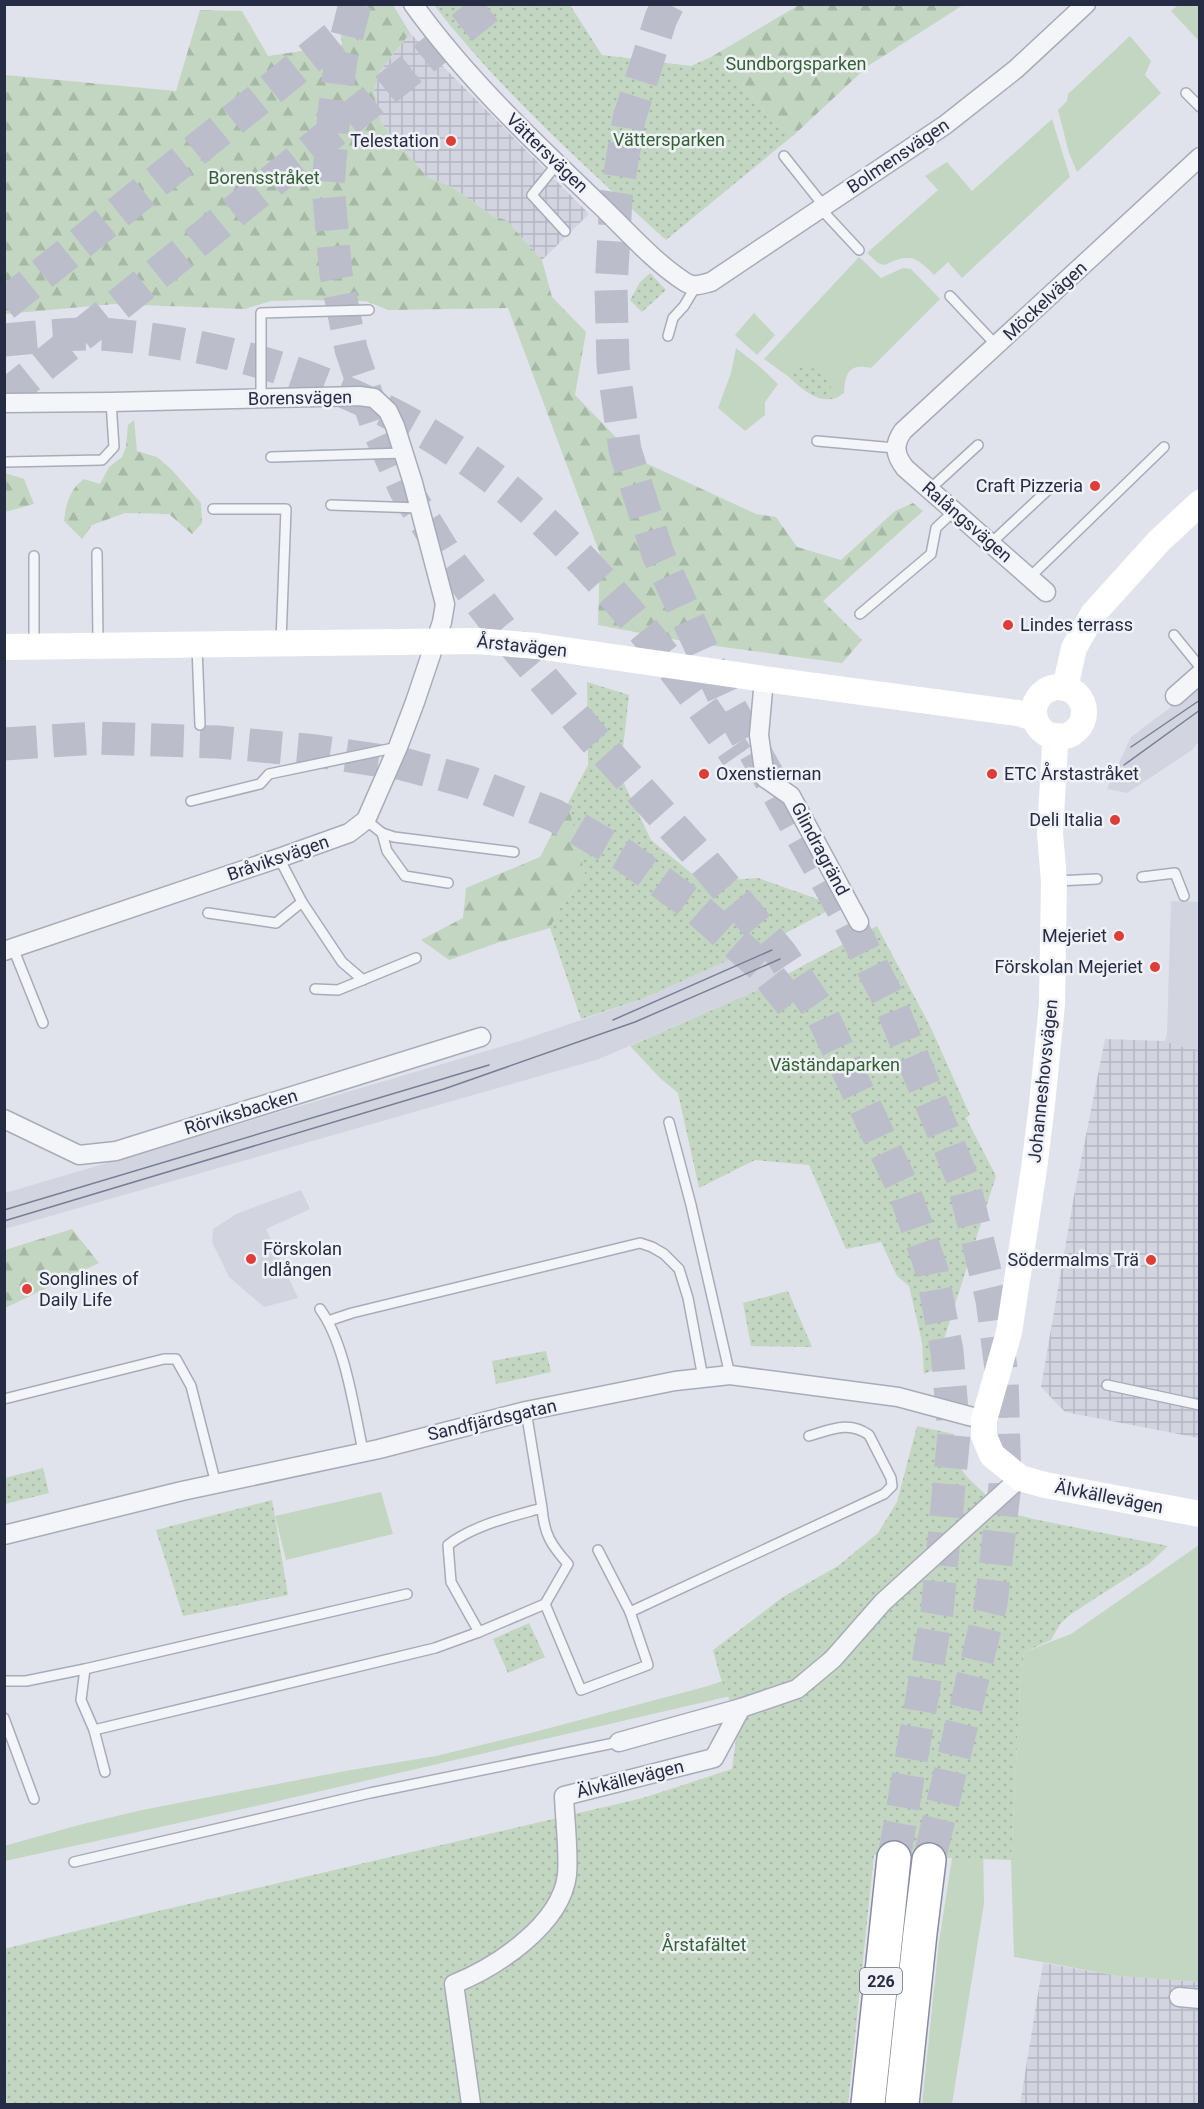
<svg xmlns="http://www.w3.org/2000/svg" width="1204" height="2109" viewBox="0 0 1204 2109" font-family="Roboto,sans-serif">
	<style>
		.built { fill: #d2d5e0 }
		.industrial { fill: url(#industrial-grid) }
		.grass { fill: #c2d6c1 }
		.forest { fill: url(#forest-firs) }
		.park { fill: url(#park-dots) }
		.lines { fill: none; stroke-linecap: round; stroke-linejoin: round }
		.highway-tunnel { stroke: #bbbeca; stroke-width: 33; stroke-dasharray: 33 16; stroke-linecap: butt }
		.lane-casing { stroke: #a8acb9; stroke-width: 12 }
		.street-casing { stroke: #a8acb9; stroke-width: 21 }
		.highway-casing { stroke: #868ca3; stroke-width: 36 }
		.lane { stroke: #f4f5f9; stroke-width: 9 }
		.street { stroke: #f4f5f9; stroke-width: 18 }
		.secondary { stroke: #fff; stroke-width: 26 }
		.highway { stroke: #fff; stroke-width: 33 }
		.tram { stroke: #787e96; stroke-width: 1.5 }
		.poi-dot { fill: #de3d38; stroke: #f0f2f8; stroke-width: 2 }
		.labels { text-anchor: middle; stroke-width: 5; stroke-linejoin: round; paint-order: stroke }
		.shield { fill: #f0f2f8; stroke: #63677b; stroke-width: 1.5 }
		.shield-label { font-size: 16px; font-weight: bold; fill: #272c45 }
		.park-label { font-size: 18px; fill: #336232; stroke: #f0f2f8 }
		.poi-label { font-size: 18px; fill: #272c45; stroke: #f0f2f8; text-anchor: end }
		.street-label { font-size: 18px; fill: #272c45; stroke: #f0f2f8 }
	</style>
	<defs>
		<pattern id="industrial-grid" width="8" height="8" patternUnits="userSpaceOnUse" patternTransform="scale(1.5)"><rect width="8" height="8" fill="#d2d5e0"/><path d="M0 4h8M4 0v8" fill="none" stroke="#b4b7c2"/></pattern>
		<pattern id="forest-firs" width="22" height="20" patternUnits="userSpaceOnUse" patternTransform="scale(1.5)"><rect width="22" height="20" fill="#c2d6c1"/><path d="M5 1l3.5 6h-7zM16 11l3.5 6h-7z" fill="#a7b8a7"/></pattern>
		<pattern id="park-dots" width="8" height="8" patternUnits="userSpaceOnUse" patternTransform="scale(1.5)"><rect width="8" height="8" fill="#c2d6c1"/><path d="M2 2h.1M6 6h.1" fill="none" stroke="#a7b8a7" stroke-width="1.8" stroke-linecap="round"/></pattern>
	</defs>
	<rect width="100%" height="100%" fill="#e0e3eb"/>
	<g class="built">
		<polygon points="1199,686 1199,741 1192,750 1127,793 1107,789 1131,737"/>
		<polygon points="1171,901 1200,902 1199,1050 1178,1046 1165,1041 1167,1034"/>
		<polygon points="767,943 784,976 758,990 599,1059 5,1229 5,1193 520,1041 642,999"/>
		<polygon points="301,1190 310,1209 266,1229 298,1298 264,1307 229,1277 212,1242 213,1229 236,1214"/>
	</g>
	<g class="industrial">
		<polygon points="410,33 589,214 542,260 506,220 493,216 452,187 427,177 381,123 374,91 380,71"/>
		<polygon points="1105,1039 1165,1041 1178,1046 1199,1050 1199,1438 1065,1412 1041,1387 1074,1196"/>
		<polygon points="1043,1963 1119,1976 1199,1982 1199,2104 1020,2104"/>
	</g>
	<g class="grass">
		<polygon points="1178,5 1199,5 1199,41 1171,11"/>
		<polygon points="1130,36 1151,61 1145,75 1161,93 1077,172 1069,153 1058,110 1067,101 1068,94"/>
		<path d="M 1052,119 L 1070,177 L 962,278 L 948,262 L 934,275 C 915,256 910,253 885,265 L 878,263 L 867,253 L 938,190 L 925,176 L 947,162 L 972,191 Z"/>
		<path d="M 859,257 L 881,278 L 903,268 L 911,269 L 940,299 L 871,368 C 849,363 845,373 844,393 L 836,398 C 829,381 816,368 797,365 L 789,377 L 764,359 Z"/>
		<polygon points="754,313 775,335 757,355 735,335"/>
		<polygon points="736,348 759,366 778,384 765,402 765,415 745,431 718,408 731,373"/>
		<polygon points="381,1492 393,1534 286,1560 275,1516"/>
		<polygon points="1199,1545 1199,1982 1119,1976 1014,1957 1011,1860 1020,1686 1024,1652 1071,1634"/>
		<polygon points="757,1669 752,1691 265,1804 5,1861 4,1846 79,1825 142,1810 345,1771 436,1756 527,1734 708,1686"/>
		<polygon points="983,1840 984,1903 952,2104 922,2104 939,1942 952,1858 874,1855"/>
	</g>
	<g class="forest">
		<polygon points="338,5 393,5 410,33 380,71 374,91 381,123 427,177 452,187 493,216 506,220 542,260 552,297 586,332 575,395 637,459 756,514 776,517 797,547 841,560 895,511 913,503 923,511 823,601 862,640 842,663 693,643 598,625 600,554 508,308 388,310 366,301 302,300 271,301 245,309 115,304 5,314 5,75 176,91 200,10 242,11 268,56 342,45"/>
		<polygon points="799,5 963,5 868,66 795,134 774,124 742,83 711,57"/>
		<path d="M 134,420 L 137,451 L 157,457 L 171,469 L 201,503 L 202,523 L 192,534 L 169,514 L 125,513 L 92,525 L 82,539 L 64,521 C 66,503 70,489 84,479 L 100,484 L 109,467 L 122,457 L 126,447 L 128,425 Z"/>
		<polygon points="5,473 24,479 34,504 5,512"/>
		<polygon points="568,803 585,874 561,907 550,928 497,943 449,960 421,940 463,918 466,888 540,857"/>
		<polygon points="72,1229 99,1263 5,1308 5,1250"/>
	</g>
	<g class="park">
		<path d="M 434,5 L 570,5 L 602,55 L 691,66 L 711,57 L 742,83 L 774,124 L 795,134 L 666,240 C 587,169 499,89 434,5 Z"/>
		<polygon points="650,273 666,290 642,312 630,300 640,282"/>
		<path d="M 797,364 L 823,371 L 836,398 C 819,404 801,389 789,377 Z"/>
		<polygon points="587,682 629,695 620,775 651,840 702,882 758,878 837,906 767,943 642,999 581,1019 550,928 561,907 585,874 568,803 588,765"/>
		<polygon points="877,926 930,1026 970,1115 966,1118 996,1176 938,1358 931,1371 924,1374 922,1342 909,1286 897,1276 881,1242 846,1249 809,1165 755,1160 699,1188 678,1093 660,1078 630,1046 758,990"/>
		<polygon points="788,1291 812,1347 751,1346 743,1303"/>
		<polygon points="546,1351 551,1372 496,1384 492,1361"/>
		<polygon points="917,1426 954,1434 955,1461 968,1478 1003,1511 1033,1519 1168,1546 1150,1563 1071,1614 1060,1624 1051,1640 1024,1652 1020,1686 1011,1860 874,1855 848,2104 5,2104 4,1949 141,1915 643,1798 732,1769 736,1739 735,1714 720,1676 713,1650 783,1597 838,1566 878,1533 897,1502"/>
		<polygon points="43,1468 49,1493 5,1504 5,1478"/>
		<polygon points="272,1500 288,1595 183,1616 156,1530"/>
		<polygon points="529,1623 545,1657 508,1673 493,1639"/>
	</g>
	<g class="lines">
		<g class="highway-tunnel">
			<polyline points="355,4 341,59 334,113 328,186 336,274 351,349 377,426 405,489 450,562 501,629 593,738 699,856 781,954 822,1015 904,1190 932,1271 947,1351 954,1434 937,1612 894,1858"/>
			<polyline points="668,4 661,18 629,119 616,198 611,288 613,365 625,450 658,554 723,695 845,913 888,998 963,1180 992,1300 1002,1376 1005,1485 991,1603 929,1860"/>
			<polyline points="4,305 353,23"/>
			<path d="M 4,340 C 40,337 78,332 113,335 C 257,347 402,401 513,494 C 597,565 675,666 737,756"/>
			<polyline points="4,397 492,4"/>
			<polyline points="4,744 96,738 218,742 316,751 403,764 469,782 554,815 625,856 694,906 761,966 792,1005"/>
		</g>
		<g class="lane-casing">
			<g id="lane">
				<polyline points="1186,93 1200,107"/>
				<polyline points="784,156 823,205"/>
				<polyline points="557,164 532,195 565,231"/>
				<polyline points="820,208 859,250"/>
				<polyline points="950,296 997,346"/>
				<polyline points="668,336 673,318 684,306 696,286"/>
				<polyline points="261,399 261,313 369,310"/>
				<polyline points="817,441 895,448"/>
				<polyline points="271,457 404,453"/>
				<polyline points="4,462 102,460 114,447 111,402"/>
				<polyline points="929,490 978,445"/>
				<polyline points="331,505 420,508"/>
				<polyline points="213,509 286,509 281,641"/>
				<polyline points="990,544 1051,487"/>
				<polyline points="97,553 98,643"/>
				<polyline points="1030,577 1164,447"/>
				<polyline points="860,614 931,554 936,528 954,511"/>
				<polyline points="1174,635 1200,667"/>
				<polyline points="34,644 34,556"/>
				<polyline points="197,647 200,725"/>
				<polyline points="191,801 260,784 269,774 398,747"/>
				<polyline points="366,820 382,833 387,851 405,876 448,883"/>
				<polyline points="382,833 394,837 514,852"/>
				<polyline points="1142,877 1175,873 1184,896"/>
				<polyline points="1057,881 1097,879"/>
				<polyline points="302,902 342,962 363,980"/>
				<polyline points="208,913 276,923 302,902 279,858"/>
				<polyline points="13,948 43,1023"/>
				<polyline points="315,989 338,990 416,958"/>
				<polyline points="669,1122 691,1205 730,1375"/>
				<path d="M 320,1309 C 345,1343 354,1409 363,1451"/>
				<polyline points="328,1321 352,1313 640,1243 652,1247 664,1254 679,1269 688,1298 703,1378"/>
				<polyline points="1107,1385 1200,1405"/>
				<polyline points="4,1399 164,1359 176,1359 191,1386 216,1484"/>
				<path d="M 526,1411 L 542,1508 C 544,1534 551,1545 568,1564 L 545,1604 L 479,1632 L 451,1582 L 448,1545 C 474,1525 510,1517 542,1508"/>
				<polyline points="545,1604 581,1690 648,1665 630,1612 598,1550"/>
				<path d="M 630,1612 L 884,1494 L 892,1486 L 891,1478 L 869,1435 C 849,1420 830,1430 809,1436"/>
				<polyline points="85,1669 81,1700 94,1730 105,1772"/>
				<polyline points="4,1681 26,1681 85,1669 407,1594"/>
				<polyline points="4,1718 34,1799"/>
				<polyline points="94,1730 435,1648 479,1632"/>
				<polyline points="74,1862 370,1793 619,1742"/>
			</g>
		</g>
		<g class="street-casing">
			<g id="street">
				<path d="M 413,4 C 467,79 534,142 600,205 C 627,231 654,262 685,282 C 694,288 702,284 711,282 L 945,125 L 1016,69 L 1086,4"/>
				<polyline points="4,403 111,402 359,396 374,398 388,411 395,426 413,483 445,604 442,622 415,702 398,747 366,820 349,833 279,858 4,951"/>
				<path d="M 1046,592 L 905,468 C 895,455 893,445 903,431 L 1200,157"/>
				<polyline points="764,679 759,735 765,778 791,796 859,922"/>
				<polyline points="1175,696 1200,674"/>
				<polyline points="4,1119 79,1155 116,1151 481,1037"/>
				<polyline points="4,1535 182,1491 379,1449 526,1411 675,1381 730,1375 898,1397 984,1420"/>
				<polyline points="619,1742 741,1708 797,1689 833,1659 883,1602 1020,1478"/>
				<polyline points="1179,1997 1200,1999"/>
				<path d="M 471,2104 L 454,1984 C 496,1967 561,1925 567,1875 C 569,1852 565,1821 564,1796 L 714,1758 L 741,1708"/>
			</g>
		</g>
		<g class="highway-casing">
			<g id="highway">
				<polyline points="868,2104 894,1858"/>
				<polyline points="902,2104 920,1933 929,1860"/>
			</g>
		</g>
		<use href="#lane" class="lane"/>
		<use href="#street" class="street"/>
		<g class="secondary">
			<polyline points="4,647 477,641 537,646 764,679 1018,713 1034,718"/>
			<circle cx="1059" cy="712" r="25"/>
			<polyline points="1065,688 1074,648 1093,614 1159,541 1200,503"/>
			<polyline points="1057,736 1055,746 1050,833 1054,881 1052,1004 1042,1104 1034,1169 1009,1332 984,1420 984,1436 992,1455 1020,1478 1045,1485 1200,1514"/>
		</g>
		<use href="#highway" class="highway"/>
		<g class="tram">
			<polyline points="1131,747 1200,700"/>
			<polyline points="1124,765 1200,710"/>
			<polyline points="613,1020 772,950"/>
			<polyline points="4,1210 489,1065"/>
			<polyline points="4,1221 444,1089 635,1022 780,959"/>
		</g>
	</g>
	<g class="poi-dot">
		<circle cx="451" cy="141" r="6"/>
		<circle cx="1095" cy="486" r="6"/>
		<circle cx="1008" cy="625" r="6"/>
		<circle cx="704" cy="774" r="6"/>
		<circle cx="992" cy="774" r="6"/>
		<circle cx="1115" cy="820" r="6"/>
		<circle cx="1119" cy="936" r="6"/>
		<circle cx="1155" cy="967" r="6"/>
		<circle cx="251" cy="1259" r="6"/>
		<circle cx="1151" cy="1260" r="6"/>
		<circle cx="27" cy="1289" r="6"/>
	</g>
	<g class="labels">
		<rect class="shield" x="860" y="1968" width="42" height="26" rx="4.5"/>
		<g class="shield-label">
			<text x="881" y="1987">226</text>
		</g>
		<g class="park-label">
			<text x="796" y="70">Sundborgsparken</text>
			<text x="669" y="146">Vättersparken</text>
			<text x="264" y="184">Borensstråket</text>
			<text x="835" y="1071">Väständaparken</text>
			<text x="704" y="1951">Årstafältet</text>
		</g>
		<g class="poi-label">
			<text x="439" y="147">Telestation</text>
			<text x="1083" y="492">Craft Pizzeria</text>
			<text x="1020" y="631" text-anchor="start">Lindes terrass</text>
			<text x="716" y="780" text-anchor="start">Oxenstiernan</text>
			<text x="1004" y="780" text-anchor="start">ETC Årstastråket</text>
			<text x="1103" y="826">Deli Italia</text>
			<text x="1107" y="942">Mejeriet</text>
			<text x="1143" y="973">Förskolan Mejeriet</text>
			<text x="263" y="1255" text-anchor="start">Förskolan<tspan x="263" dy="21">Idlången</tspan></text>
			<text x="1139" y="1266">Södermalms Trä</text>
			<text x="39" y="1285" text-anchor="start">Songlines of<tspan x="39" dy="21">Daily Life</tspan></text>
		</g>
		<g class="street-label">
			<text transform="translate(547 153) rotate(44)" y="6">Vättersvägen</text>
			<text transform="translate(898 156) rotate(-34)" y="6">Bolmensvägen</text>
			<text transform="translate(1045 301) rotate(-43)" y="6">Möckelvägen</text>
			<text transform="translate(300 398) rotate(-1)" y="6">Borensvägen</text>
			<text transform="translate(967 522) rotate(41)" y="6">Ralångsvägen</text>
			<text transform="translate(522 646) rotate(6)" y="6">Årstavägen</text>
			<text transform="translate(820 849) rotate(62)" y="6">Glindragränd</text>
			<text transform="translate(278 858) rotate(-19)" y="6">Bråviksvägen</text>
			<text transform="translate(1043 1081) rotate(-84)" y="6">Johanneshovsvägen</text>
			<text transform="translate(241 1112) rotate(-17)" y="6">Rörviksbacken</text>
			<text transform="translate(492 1420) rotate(-13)" y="6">Sandfjärdsgatan</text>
			<text transform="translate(1109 1497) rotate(11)" y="6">Älvkällevägen</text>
			<text transform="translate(630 1779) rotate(-14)" y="6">Älvkällevägen</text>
		</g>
	</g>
	<rect width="1204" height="2109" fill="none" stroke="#272c45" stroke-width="12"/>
</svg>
